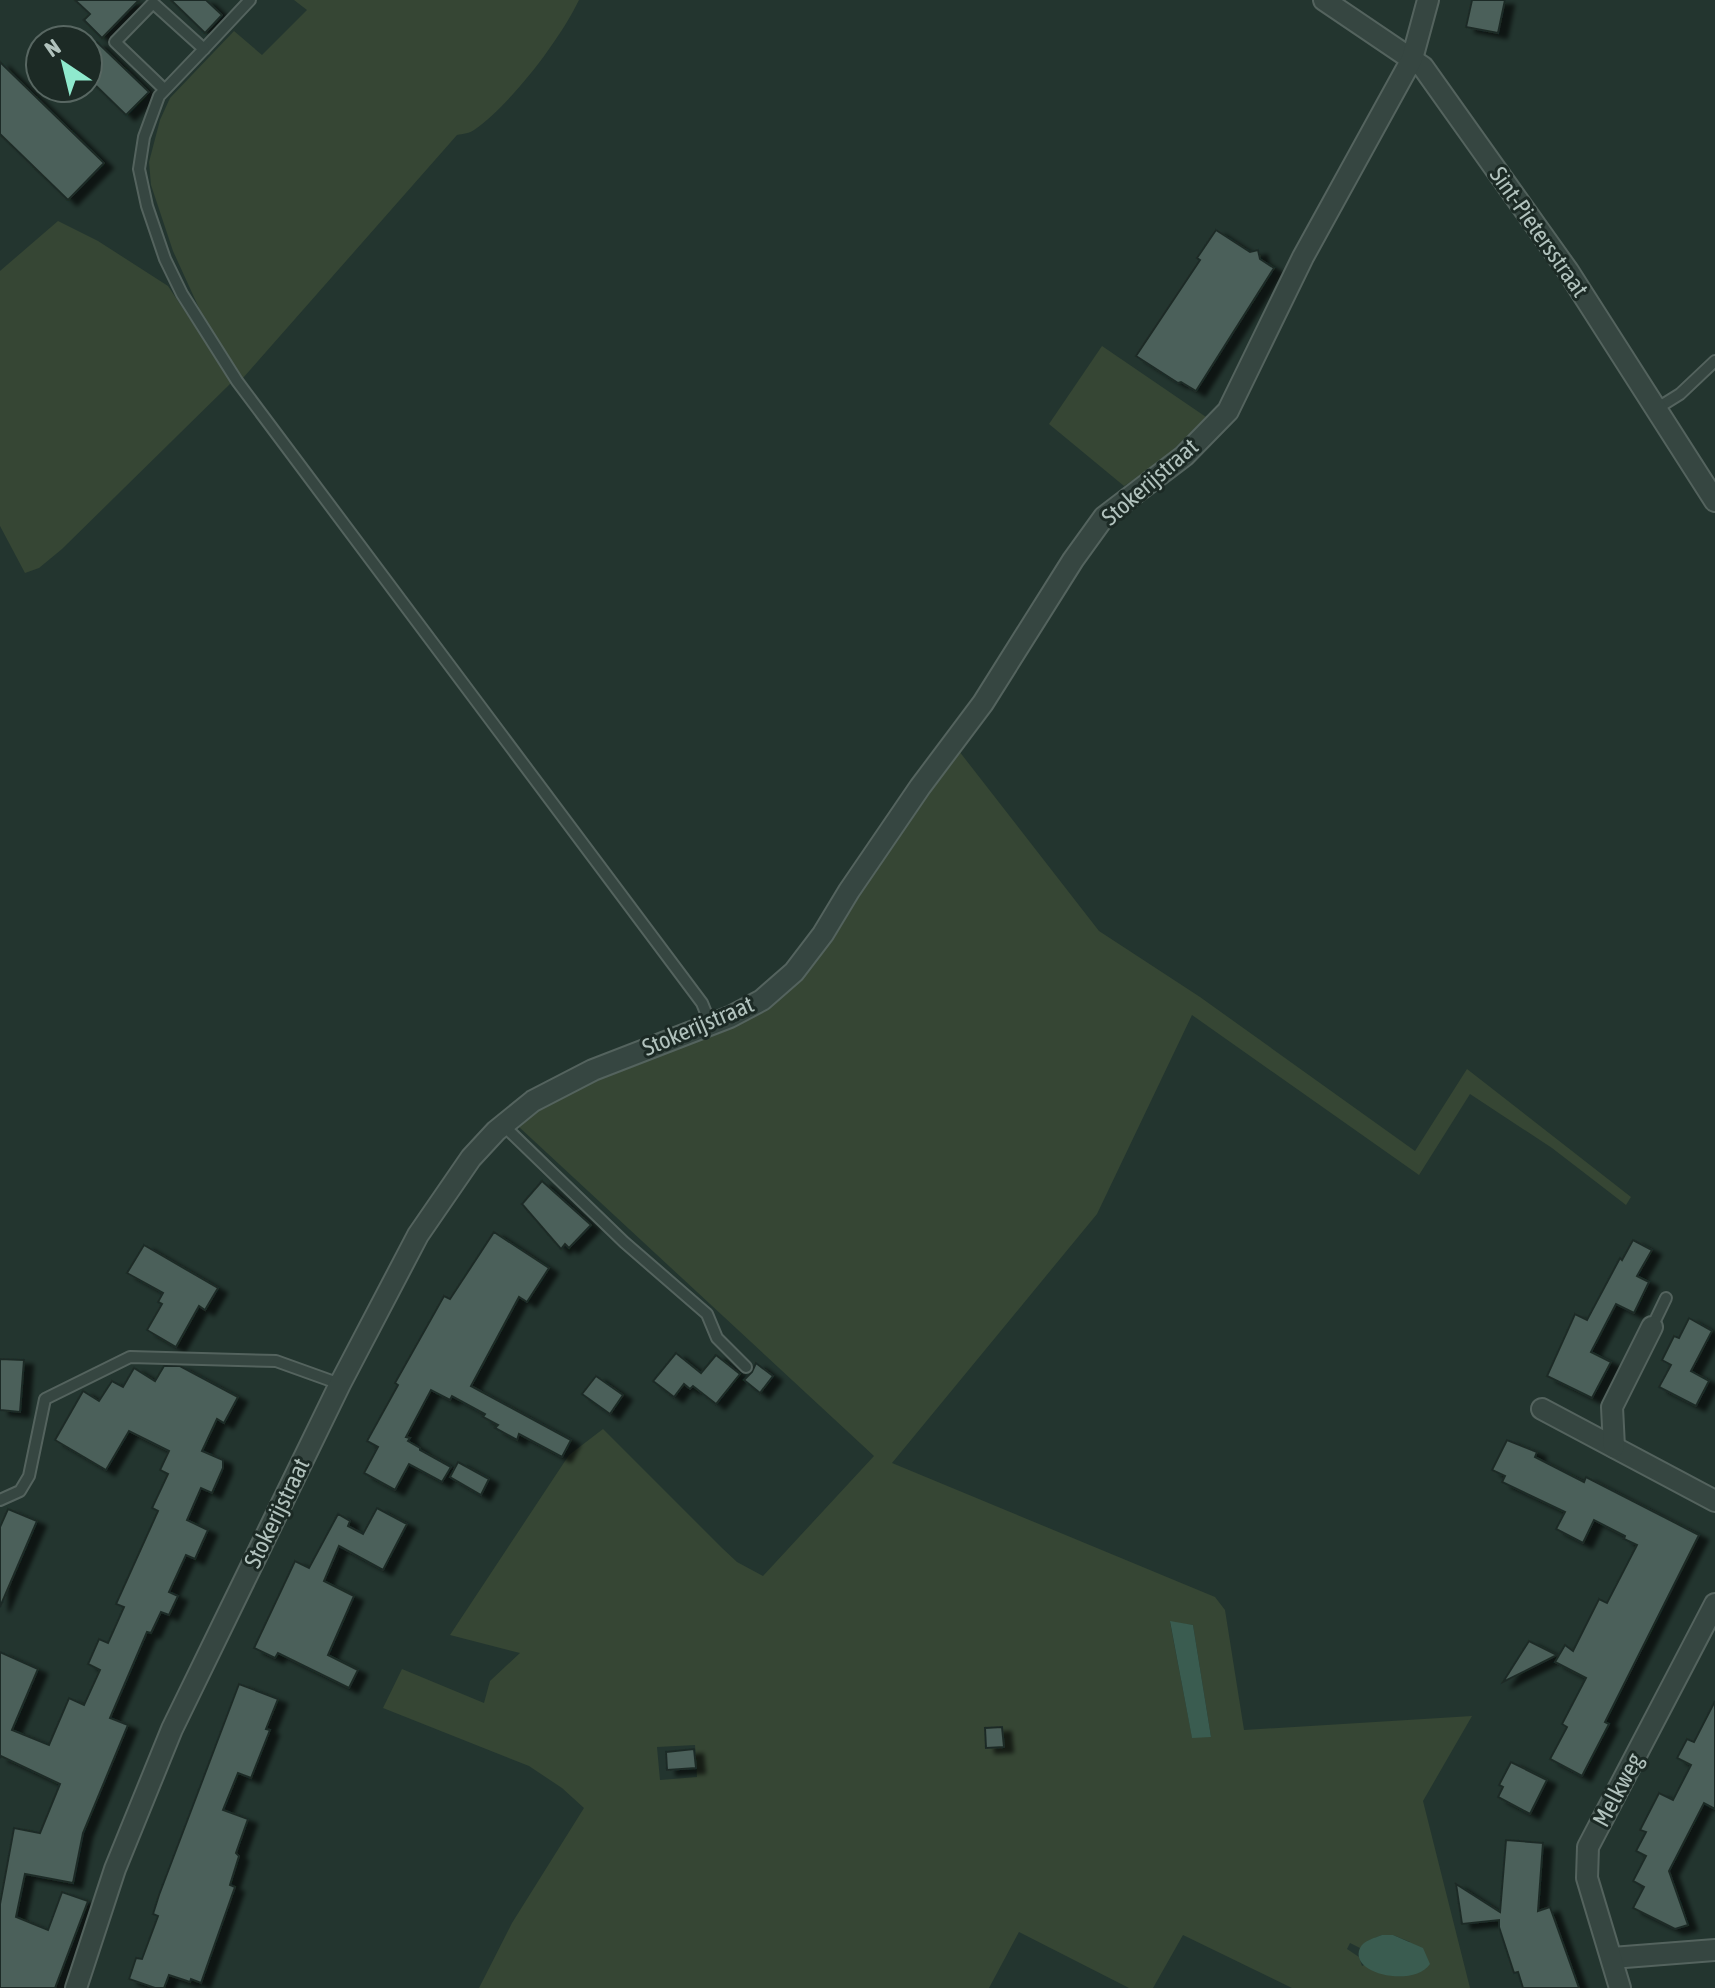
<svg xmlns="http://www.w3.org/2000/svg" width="1715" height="1988" viewBox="0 0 1715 1988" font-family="'Asap Condensed',sans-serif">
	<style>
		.green { fill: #364634; fill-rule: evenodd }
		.water { fill: #3a5c50 }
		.building { fill: #4c605a; stroke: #1e2c27; stroke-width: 2; filter: url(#shadow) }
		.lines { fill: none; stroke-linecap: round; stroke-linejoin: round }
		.lane-casing { stroke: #54635e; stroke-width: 14 }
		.street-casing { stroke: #54635e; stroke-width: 24 }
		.lane { stroke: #364641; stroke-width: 10 }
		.street { stroke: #364641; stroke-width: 20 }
		.labels { text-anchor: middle; stroke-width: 6; stroke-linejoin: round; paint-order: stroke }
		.street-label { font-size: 24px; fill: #b1c2bd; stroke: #1c2a25 }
	</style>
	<defs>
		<filter id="shadow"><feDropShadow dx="9" dy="5" stdDeviation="2" flood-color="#0009"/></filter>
	</defs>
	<rect width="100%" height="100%" fill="#23352f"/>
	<g class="green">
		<path d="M 294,0 L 579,0 C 559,41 512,103 474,130 C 470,133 463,134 457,135 L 243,378 L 204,319 L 173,251 L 151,185 L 149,162 L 160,120 L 170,98 L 234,31 L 262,55 L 307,10 Z"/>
		<polygon points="58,221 98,241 168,286 232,382 62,549 39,568 25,573 0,526 0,271"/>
		<polygon points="1102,346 1206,417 1158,465 1124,486 1049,424"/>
		<path d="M 959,751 L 1099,931 L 1200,997 L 1415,1151 L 1467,1069 L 1631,1197 L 1626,1205 L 1552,1148 L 1470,1094 L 1419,1175 L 1192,1015 L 1097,1214 L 892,1463 L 1215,1597 L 1225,1610 L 1244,1730 L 1472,1716 L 1423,1801 L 1470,1988 L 1292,1988 L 1183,1935 L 1153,1988 L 1129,1988 L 1019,1932 L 989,1988 L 479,1988 L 512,1923 L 584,1808 L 562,1788 L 529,1766 L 383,1708 L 402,1669 L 484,1703 L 490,1681 L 520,1653 L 450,1635 L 569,1455 L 603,1429 L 722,1548 L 737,1562 L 763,1576 L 874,1456 L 519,1127 C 552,1092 600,1072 646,1056 C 678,1046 713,1039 744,1022 C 773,1006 790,978 811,952 C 863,887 911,819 959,751 ZM 1170,1622 L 1193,1625 L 1211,1737 L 1192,1737 ZM 695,1745 L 697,1777 L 660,1780 L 657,1747 ZM 1382,1935 L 1393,1935 L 1410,1942 L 1362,1966 L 1359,1957 L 1347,1949 L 1350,1943 L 1360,1948 L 1370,1940 Z"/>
	</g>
	<g class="water">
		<polygon points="1170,1621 1193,1625 1211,1737 1192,1738"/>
		<path d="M 1382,1935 L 1393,1935 L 1423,1948 L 1430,1964 C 1414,1988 1348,1974 1360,1948 C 1364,1940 1375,1938 1382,1935 Z"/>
	</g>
	<g class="building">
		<polygon points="75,0 139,0 102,38 84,20 90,14"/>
		<polygon points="171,0 206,0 222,15 205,33"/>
		<polygon points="1472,0 1505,0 1498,33 1466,27"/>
		<polygon points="97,42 149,92 126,115 88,78 88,51"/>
		<polygon points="0,62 104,163 68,200 0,134"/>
		<polygon points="1216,230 1250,252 1258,250 1260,259 1274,268 1196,391 1181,382 1178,383 1136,356 1200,260 1197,258"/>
		<polygon points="542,1181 591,1225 569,1248 565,1244 561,1249 522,1204"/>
		<polygon points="494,1232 549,1268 527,1302 519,1297 471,1386 571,1440 562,1457 519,1434 517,1440 495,1428 498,1425 483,1417 485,1414 452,1396 450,1400 431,1390 406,1437 410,1438 408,1441 420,1448 420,1450 451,1467 442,1482 409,1464 395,1490 364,1473 378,1447 367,1441 398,1385 395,1383 444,1296 450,1299"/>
		<polygon points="1633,1240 1652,1250 1637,1276 1649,1282 1634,1313 1616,1304 1591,1352 1611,1362 1592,1398 1547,1376 1575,1314 1587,1320 1620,1258 1622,1260"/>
		<polygon points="144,1245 218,1288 205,1310 199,1306 176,1347 147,1330 162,1304 158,1302 163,1293 127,1273"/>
		<polygon points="1689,1318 1712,1331 1691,1371 1709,1381 1696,1406 1659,1387 1671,1365 1662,1360 1674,1336 1679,1338"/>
		<polygon points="676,1353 701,1373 716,1355 740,1374 716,1404 693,1386 690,1389 684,1384 674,1397 653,1381"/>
		<polygon points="0,1359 24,1360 20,1412 0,1410"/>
		<polygon points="756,1363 773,1376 760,1393 744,1380 752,1372"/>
		<polygon points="164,1366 180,1366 238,1397 224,1423 217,1419 202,1451 223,1460 223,1468 212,1493 201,1488 187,1520 208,1530 195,1559 186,1555 169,1592 178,1596 169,1615 161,1612 151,1633 147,1632 110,1718 128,1725 83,1833 73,1883 25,1874 16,1917 48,1930 62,1892 88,1901 55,1988 0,1988 0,1904 14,1828 40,1833 60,1784 1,1756 0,1758 0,1652 38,1669 12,1730 49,1745 69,1698 84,1705 100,1670 88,1664 99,1639 108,1643 124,1607 116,1604 158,1511 152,1508 168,1474 160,1470 169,1451 129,1431 106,1470 55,1440 83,1391 99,1401 112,1381 123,1387 134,1368 155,1381"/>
		<polygon points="596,1376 623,1395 610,1414 582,1394"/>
		<polygon points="1507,1440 1537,1452 1535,1457 1584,1482 1586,1477 1699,1535 1605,1722 1609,1724 1582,1776 1550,1759 1567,1727 1562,1724 1586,1678 1555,1662 1565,1645 1573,1651 1599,1599 1607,1603 1637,1545 1624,1539 1625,1536 1594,1520 1583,1543 1556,1529 1565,1512 1502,1482 1505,1476 1492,1470"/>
		<polygon points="458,1462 489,1479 481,1495 450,1477"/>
		<polygon points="377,1508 407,1524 383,1570 339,1546 324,1581 354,1596 328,1655 358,1670 349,1688 278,1653 275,1658 254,1648 295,1561 309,1568 338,1514 350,1521 348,1526 363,1534"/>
		<polygon points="8,1509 37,1521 0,1607 0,1527"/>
		<polygon points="1529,1641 1557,1655 1503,1682"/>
		<polygon points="239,1684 278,1699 266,1729 270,1730 251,1778 238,1773 223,1810 248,1819 236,1853 239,1856 230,1885 235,1887 201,1983 191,1979 190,1982 169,1975 164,1988 155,1988 129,1979 136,1958 142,1959 158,1916 153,1914 159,1895"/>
		<polygon points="1715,1701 1715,1809 1704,1803 1669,1871 1688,1925 1675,1929 1633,1908 1644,1887 1633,1881 1646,1856 1636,1851 1646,1832 1640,1830 1659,1793 1673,1800 1691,1765 1677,1758 1687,1739 1694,1742"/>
		<polygon points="1002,1727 1004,1747 986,1748 985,1728"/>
		<polygon points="694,1749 696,1768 667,1770 666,1752"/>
		<polygon points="1511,1762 1547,1780 1530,1814 1498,1797 1503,1787 1499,1785"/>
		<polygon points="1506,1840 1543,1843 1538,1911 1550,1907 1579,1988 1523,1988 1518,1972 1514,1973 1499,1927 1499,1920 1462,1924 1456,1884 1500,1912"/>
	</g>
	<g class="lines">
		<g class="lane-casing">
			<g id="lane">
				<polyline points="204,49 250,0"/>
				<polyline points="164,89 115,42 153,3 204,49 159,96 144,137 139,169 147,206 165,259 182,294 237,381 702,1003 711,1025"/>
				<polyline points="1656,409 1680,394 1715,361"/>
				<polyline points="503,1125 624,1242 707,1314 717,1338 746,1367"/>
				<polyline points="1652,1327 1666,1298"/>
				<polyline points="0,1500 20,1491 29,1476 45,1399 130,1357 276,1361 340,1384"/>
			</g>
		</g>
		<g class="street-casing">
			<g id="street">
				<polyline points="1324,0 1423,67 1568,271 1715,501"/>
				<polyline points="1542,1409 1715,1501"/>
				<polyline points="1614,1447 1612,1407 1652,1327"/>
				<polyline points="1612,1958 1715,1950"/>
				<polyline points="76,1988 115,1869 172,1729 340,1384 418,1235 471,1158 496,1131 533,1101 593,1070 730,1017 762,1000 794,972 823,934 849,891 920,787 983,703 1073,560 1104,517 1184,456 1228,411 1303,257 1412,59 1428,0"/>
				<polyline points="1620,1988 1587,1878 1588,1847 1715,1604"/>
			</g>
		</g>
		<use href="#lane" class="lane"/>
		<use href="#street" class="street"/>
	</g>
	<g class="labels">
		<g class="street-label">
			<text transform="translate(1539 232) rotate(55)" y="8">Sint-Pietersstraat</text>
			<text transform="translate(1150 482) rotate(-41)" y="8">Stokerijstraat</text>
			<text transform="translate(698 1026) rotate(-23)" y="8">Stokerijstraat</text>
			<text transform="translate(277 1513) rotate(-64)" y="8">Stokerijstraat</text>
			<text transform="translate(1618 1790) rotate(-62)" y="8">Melkweg</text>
		</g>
	</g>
	<g transform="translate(64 64) rotate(325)"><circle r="38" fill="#1c2a25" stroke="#586762" stroke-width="2"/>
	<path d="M0-6L14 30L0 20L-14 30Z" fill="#8fe9cd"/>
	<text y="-12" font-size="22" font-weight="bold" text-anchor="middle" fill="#b1c2bd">N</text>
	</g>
</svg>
